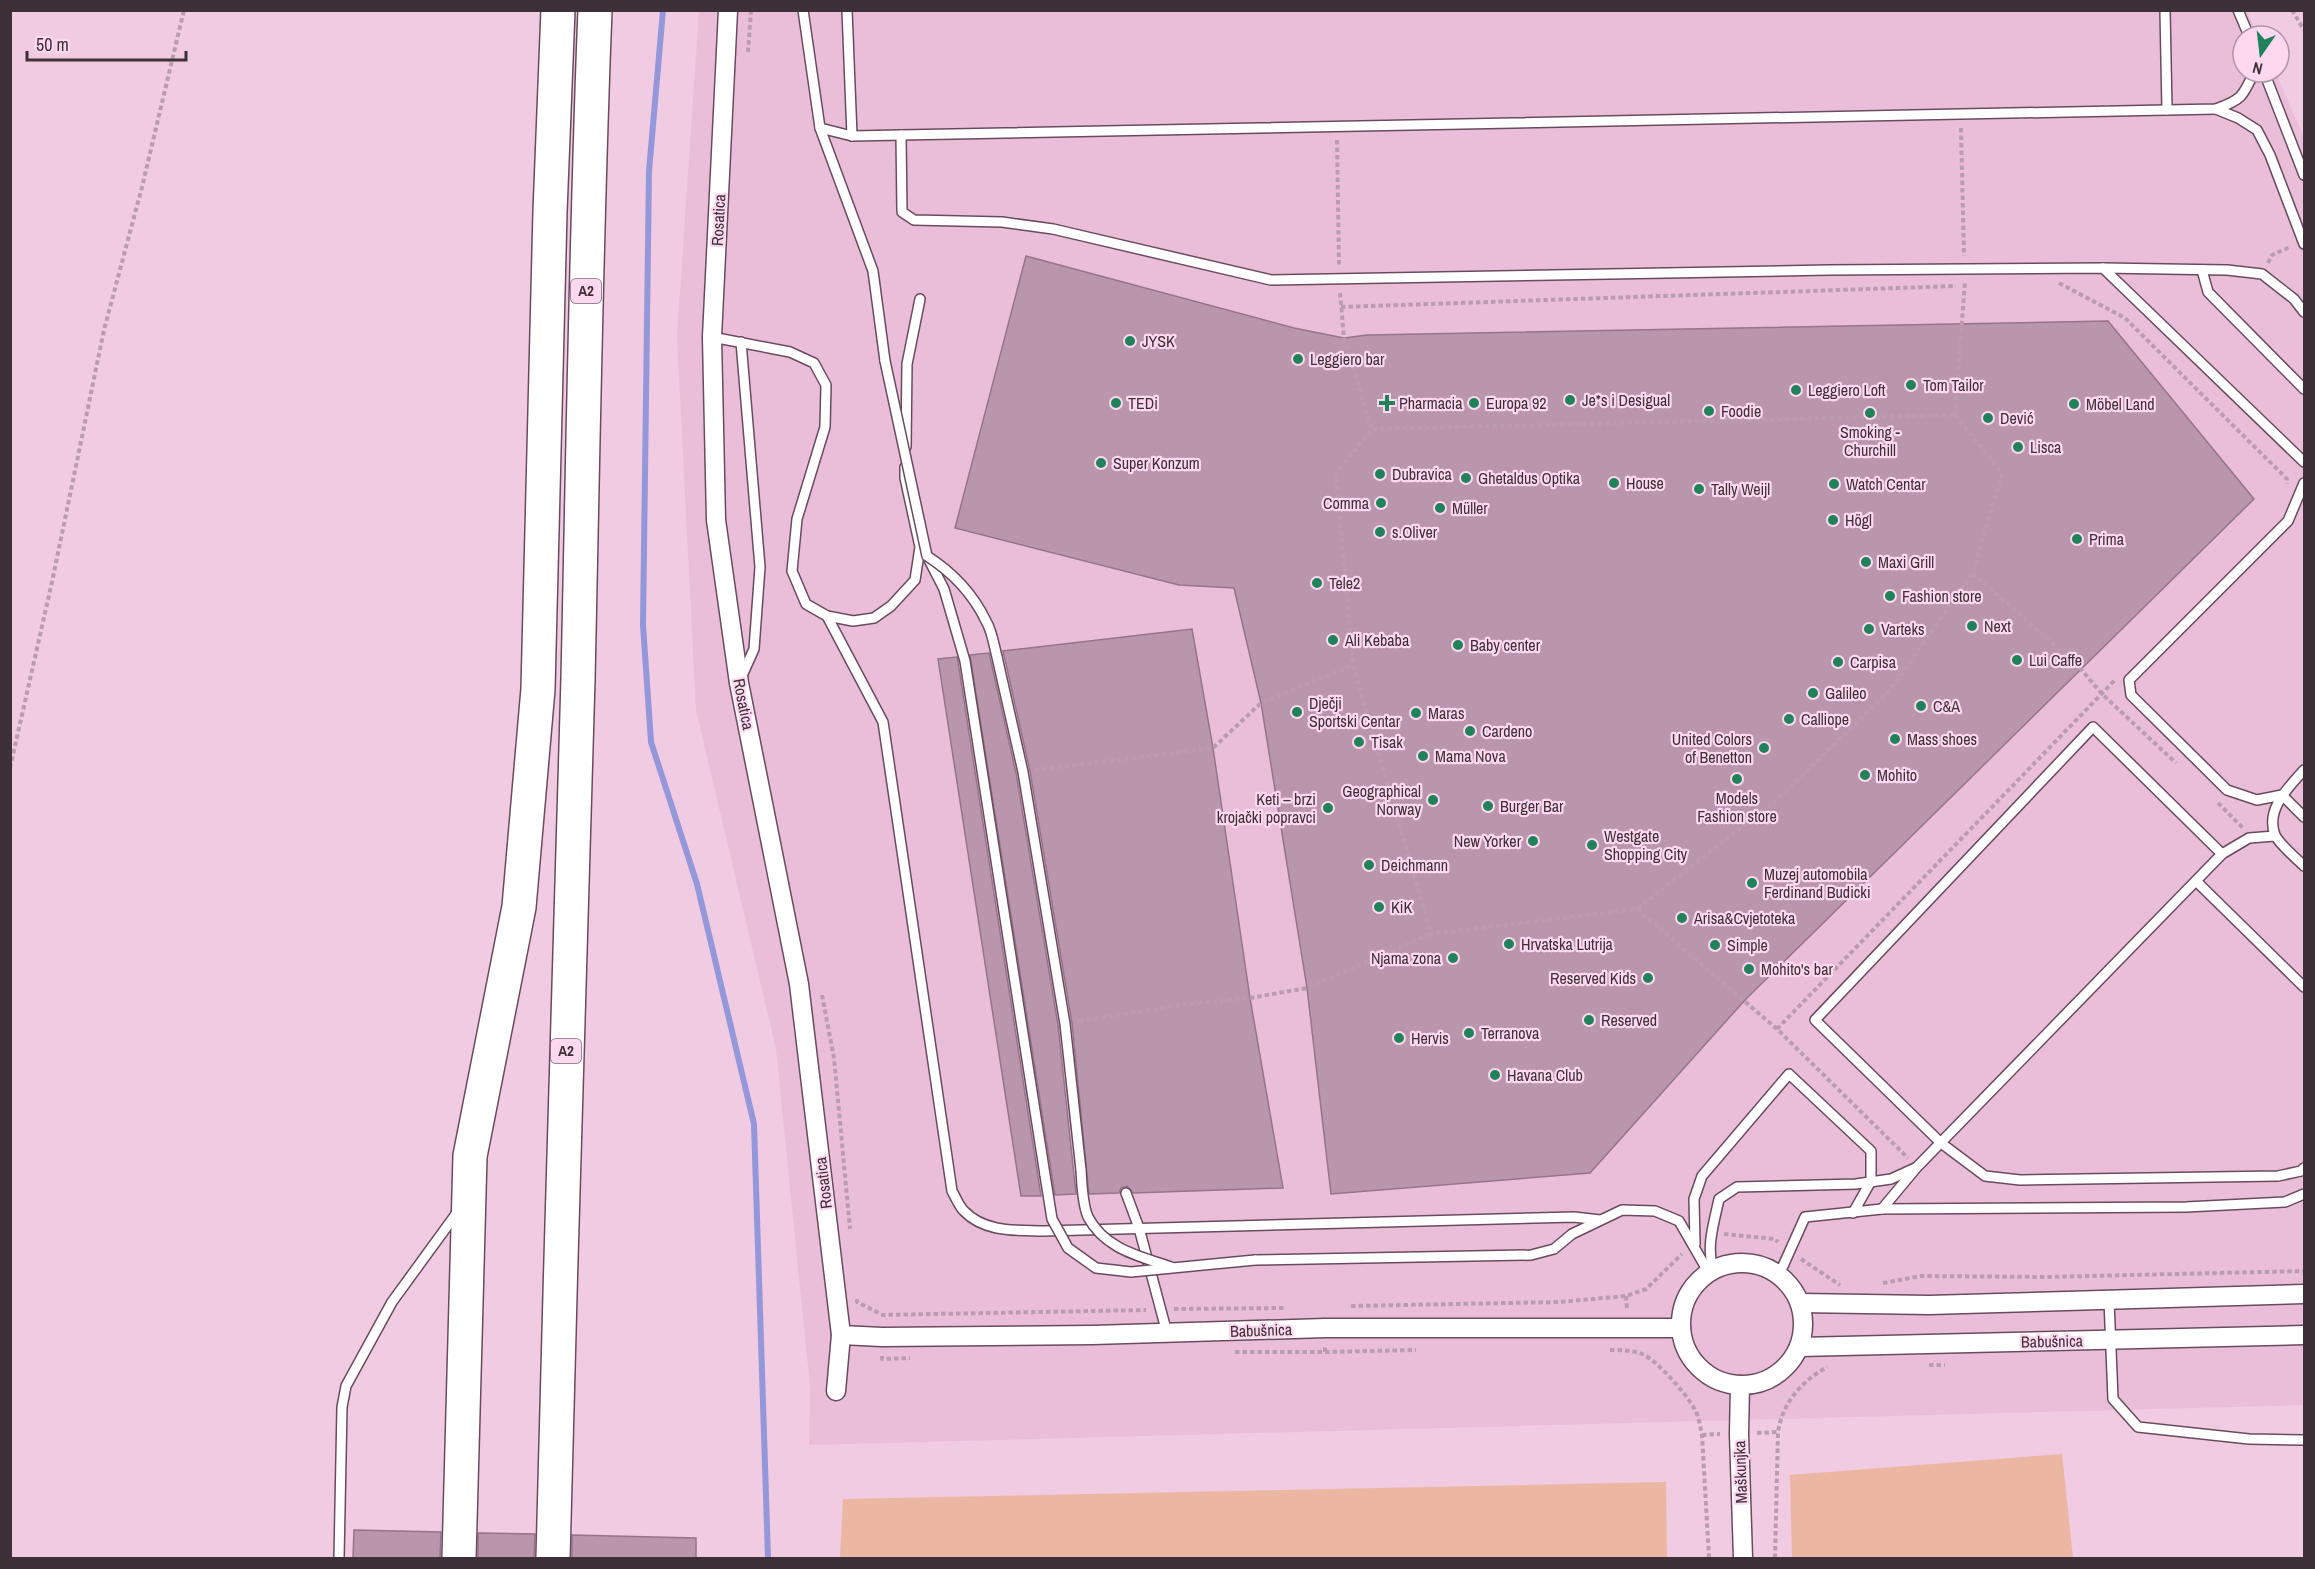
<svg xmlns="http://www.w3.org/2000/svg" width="2315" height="1569" viewBox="0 0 2315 1569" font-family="'Archivo Narrow',sans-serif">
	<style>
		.built { fill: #eabed9 }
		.green { fill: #ebb6a2 }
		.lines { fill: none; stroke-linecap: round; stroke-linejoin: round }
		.stream { stroke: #9497d9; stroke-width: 6 }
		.building { fill: #ba96ac; stroke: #967489; stroke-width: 1.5 }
		.lane-casing { stroke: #6a4b5e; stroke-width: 12 }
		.street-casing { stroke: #6a4b5e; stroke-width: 21 }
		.highway-casing { stroke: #6a4b5e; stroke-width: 36 }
		.path { stroke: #bb9caf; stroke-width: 4; stroke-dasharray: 4.5 3; stroke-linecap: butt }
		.lane { stroke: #fff; stroke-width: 9 }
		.street { stroke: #fff; stroke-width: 18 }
		.highway { stroke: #fff; stroke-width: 33 }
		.lane-bridge-casing { stroke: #6a4b5e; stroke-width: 12; stroke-linecap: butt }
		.lane-bridge { stroke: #fff; stroke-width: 9 }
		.poi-dot { fill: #20825b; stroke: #fed8ef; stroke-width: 2 }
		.labels { text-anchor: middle; stroke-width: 4.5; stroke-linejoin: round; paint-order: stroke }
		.shield { fill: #fed8ef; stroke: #786270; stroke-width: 1.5 }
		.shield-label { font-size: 15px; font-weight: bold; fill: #3e3039 }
		.street-label { font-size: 16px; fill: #3e3039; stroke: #fed8ef }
		.poi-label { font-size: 16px; fill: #3e3039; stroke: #fed8ef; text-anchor: start }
	</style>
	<rect width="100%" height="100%" fill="#f0cbe1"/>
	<polygon class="built" points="699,11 2247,11 2258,36 2243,36 2243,72 2275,72 2304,137 2304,1405 809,1445 810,1386 776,1049 696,710 677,337"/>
	<g class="green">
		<polygon points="2062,1454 2073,1558 1792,1558 1790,1475"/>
		<polygon points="1666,1482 1667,1558 840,1558 843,1499"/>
	</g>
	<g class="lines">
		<polyline class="stream" points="663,10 649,171 643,625 651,742 697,884 754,1124 768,1558"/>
	</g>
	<g class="building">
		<polygon points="1026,256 1294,328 1344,338 1367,335 2108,321 2254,499 1745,1000 1590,1173 1331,1194 1307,988 1261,703 1234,588 1179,585 955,528"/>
		<polygon points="1192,629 1213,748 1250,998 1283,1188 1133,1193 1127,1186 1121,1188 1119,1193 1089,1194 1072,1023 1030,771 1003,651"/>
		<polygon points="989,653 1016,773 1058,1025 1076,1194 1055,1195 970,655"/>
		<polygon points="957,657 958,662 1041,1196 1021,1196 938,659"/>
		<polygon points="354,1530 441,1532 440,1558 353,1558"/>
		<polygon points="478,1533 535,1534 534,1558 478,1558"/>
		<polygon points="572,1535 696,1538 696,1558 572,1558"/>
	</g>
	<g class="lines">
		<g class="lane-casing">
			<g id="lane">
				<polyline points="803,10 820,128 873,271 885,361"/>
				<polyline points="847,10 852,136"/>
				<polyline points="2165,10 2167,110"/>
				<polyline points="2238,10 2249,36"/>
				<polyline points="2264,72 2304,175"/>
				<polyline points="2216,109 2238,118 2257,130 2270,155 2304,244"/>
				<path d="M 820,128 L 852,136 L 901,135 L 2216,109 C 2241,100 2243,97 2254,72"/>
				<polyline points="901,135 902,212 914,220 1002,222 1053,229 1271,280 1829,270 2103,268 2227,270 2262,274 2294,299 2304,312"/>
				<polyline points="2103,268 2304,462"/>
				<polyline points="2202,270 2208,292 2304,389"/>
				<polyline points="712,337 790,352 814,363 826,385 825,427 797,519 792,571 806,604 827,616 853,621 874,618 891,606 915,580 920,547 905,478 905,467"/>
				<polyline points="741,342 760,567 754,649 741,678"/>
				<polyline points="906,447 907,364 920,299"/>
				<polyline points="2304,483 2288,521 2129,680 2131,695 2227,790 2257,800 2282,795 2304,817"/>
				<polyline points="927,556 944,589 965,661 1045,1175"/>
				<path d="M 827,616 L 883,722 L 952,1191 C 956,1198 959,1206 964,1211 C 985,1233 1017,1230 1044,1231 L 1574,1217 L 1600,1220"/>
				<polyline points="997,657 1023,772 1065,1024 1081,1170"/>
				<path d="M 2304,770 C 2289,787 2265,809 2275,835 C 2279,844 2297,859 2304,866"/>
				<polyline points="2222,854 2093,727 1815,1020 1941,1143 1985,1176 2020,1180 2278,1176 2301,1171 2304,1168"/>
				<polyline points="2196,881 2304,987"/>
				<polyline points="1126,1193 1139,1228 1167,1333"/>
				<polyline points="1882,1209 1917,1167 2222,854 2249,838 2275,836"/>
				<polyline points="1695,1244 1694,1199 1702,1176 1789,1074 1871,1151 1871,1181 1853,1213"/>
				<polyline points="1255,1260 1531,1255 1554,1249 1572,1234 1622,1210 1655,1211 1679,1221 1709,1273"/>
				<path d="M 1713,1270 C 1706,1246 1714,1223 1719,1199 L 1737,1187 L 1856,1184 L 1891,1179 L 1915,1168"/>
				<polyline points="1779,1275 1805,1217 1882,1209 2186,1207 2285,1202 2304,1194"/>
				<polyline points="2109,1300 2113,1399 2138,1427 2249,1439 2304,1440"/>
				<polyline points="339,1558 342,1407 346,1386 392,1302 459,1210"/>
			</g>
		</g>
		<g class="street-casing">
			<g id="street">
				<polyline points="728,10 712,337 716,520 739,683 799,984 841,1335 836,1391"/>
				<circle cx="1742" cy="1324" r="61"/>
				<polyline points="1800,1303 1929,1305 2304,1294"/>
				<polyline points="841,1335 882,1337 1093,1335 1325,1328 1681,1328"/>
				<polyline points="1799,1347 2304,1335"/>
				<polyline points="1740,1385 1739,1434 1743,1558"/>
			</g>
		</g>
		<g class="highway-casing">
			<g id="highway">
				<polyline points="459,1558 470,1156 519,907 538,689 550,212 558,10"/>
				<path d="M 553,1558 C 560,1265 570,973 578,679 C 583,456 586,233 595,10"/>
			</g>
		</g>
		<g class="path">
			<polyline points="2292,10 2304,30"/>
			<polyline points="748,52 751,10"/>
			<polyline points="1961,128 1964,256"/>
			<polyline points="1337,140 1339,265"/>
			<polyline points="2268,263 2272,255 2290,247"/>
			<polyline points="2059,283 2125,318 2287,479 2287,484"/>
			<polyline points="1340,293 1344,338 1372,429"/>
			<polyline points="1341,307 1956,286"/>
			<polygon points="1955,415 2002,473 1973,573 1890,690 1778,799 1637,909 1431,934 1353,665 1336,473 1372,429"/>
			<polyline points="1955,415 1965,281"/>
			<polyline points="1973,573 2080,668 2102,694 2176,763"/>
			<polyline points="10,768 52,582 104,330 142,187 184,10"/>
			<polyline points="1035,770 1213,748 1261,703 1353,665"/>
			<polyline points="2218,803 2243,828"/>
			<polyline points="1637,909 1777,1029 1908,1158"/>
			<polyline points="822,995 834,1058 850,1229"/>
			<polyline points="1079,1021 1188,1004 1250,998 1307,988 1431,934"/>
			<polyline points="1777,1029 2115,680"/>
			<polyline points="1724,1234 1775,1239 1778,1242"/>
			<polyline points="1801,1259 1840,1285"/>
			<polyline points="1883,1283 1921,1276 2046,1277 2304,1271"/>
			<polyline points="1626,1296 1627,1310"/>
			<polyline points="857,1299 857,1302 881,1314"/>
			<polyline points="1351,1306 1559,1302 1626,1296 1646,1289 1682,1254"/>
			<polyline points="1174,1309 1284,1308"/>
			<polyline points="881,1315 1146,1310"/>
			<path d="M 1610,1350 C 1621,1350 1632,1350 1642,1354 C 1657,1360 1686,1394 1694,1408 C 1699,1416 1700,1426 1702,1435 L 1709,1558"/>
			<polyline points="1235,1352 1325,1352 1325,1347"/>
			<polyline points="1325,1352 1416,1350"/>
			<polyline points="882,1356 882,1359 910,1358"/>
			<polyline points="1929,1365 1945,1365"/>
			<polyline points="1757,1433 1778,1432"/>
			<polyline points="1702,1435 1720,1434"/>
			<path d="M 1775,1558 L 1778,1432 C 1783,1402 1801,1382 1827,1367"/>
		</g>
		<use href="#lane" class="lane"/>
		<use href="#street" class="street"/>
		<use href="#highway" class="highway"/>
		<g class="lane-bridge-casing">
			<g id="lane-bridge">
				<path d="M 885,361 L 927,556 C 952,572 973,594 986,621 C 992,631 994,645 997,657"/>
				<path d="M 1081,1170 C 1082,1184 1082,1203 1088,1217 C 1105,1249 1139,1256 1171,1267"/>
				<polyline points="1045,1175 1052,1219 1068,1248 1096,1268 1131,1272 1255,1260"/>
			</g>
		</g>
		<use href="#lane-bridge" class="lane-bridge"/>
	</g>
	<g class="poi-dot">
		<circle cx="1130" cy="341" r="6"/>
		<circle cx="1298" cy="359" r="6"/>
		<circle cx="1911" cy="385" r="6"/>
		<circle cx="1796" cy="390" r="6"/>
		<circle cx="1570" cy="400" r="6"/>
		<circle cx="1116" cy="403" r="6"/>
		<path d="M1384 394h6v6h6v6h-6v6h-6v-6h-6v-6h6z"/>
		<circle cx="1474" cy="403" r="6"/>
		<circle cx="2074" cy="404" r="6"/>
		<circle cx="1709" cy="411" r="6"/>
		<circle cx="1870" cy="413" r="6"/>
		<circle cx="1988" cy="418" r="6"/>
		<circle cx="2018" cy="447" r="6"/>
		<circle cx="1101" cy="463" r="6"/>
		<circle cx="1380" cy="474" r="6"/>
		<circle cx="1466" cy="478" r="6"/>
		<circle cx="1614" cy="483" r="6"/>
		<circle cx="1834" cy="484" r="6"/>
		<circle cx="1699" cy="489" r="6"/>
		<circle cx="1381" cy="503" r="6"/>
		<circle cx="1440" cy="508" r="6"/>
		<circle cx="1833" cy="520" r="6"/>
		<circle cx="1380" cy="532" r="6"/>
		<circle cx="2077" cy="539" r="6"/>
		<circle cx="1866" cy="562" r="6"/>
		<circle cx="1317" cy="583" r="6"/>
		<circle cx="1890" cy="596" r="6"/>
		<circle cx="1972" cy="626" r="6"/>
		<circle cx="1869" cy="629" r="6"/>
		<circle cx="1333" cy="640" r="6"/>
		<circle cx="1458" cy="645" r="6"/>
		<circle cx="2017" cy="660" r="6"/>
		<circle cx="1838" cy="662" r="6"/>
		<circle cx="1813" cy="693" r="6"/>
		<circle cx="1921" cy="706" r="6"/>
		<circle cx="1297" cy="712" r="6"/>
		<circle cx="1416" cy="713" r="6"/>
		<circle cx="1789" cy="719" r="6"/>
		<circle cx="1470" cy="731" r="6"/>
		<circle cx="1895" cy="739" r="6"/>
		<circle cx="1359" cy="742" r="6"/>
		<circle cx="1764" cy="748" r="6"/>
		<circle cx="1423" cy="756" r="6"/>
		<circle cx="1865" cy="775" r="6"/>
		<circle cx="1737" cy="779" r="6"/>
		<circle cx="1433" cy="800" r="6"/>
		<circle cx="1488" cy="806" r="6"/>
		<circle cx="1328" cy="808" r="6"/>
		<circle cx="1533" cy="841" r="6"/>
		<circle cx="1592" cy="845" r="6"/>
		<circle cx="1369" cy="865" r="6"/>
		<circle cx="1752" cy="883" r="6"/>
		<circle cx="1379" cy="907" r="6"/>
		<circle cx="1682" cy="918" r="6"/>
		<circle cx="1509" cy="944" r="6"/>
		<circle cx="1715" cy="945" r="6"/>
		<circle cx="1453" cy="958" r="6"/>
		<circle cx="1749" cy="969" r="6"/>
		<circle cx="1648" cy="978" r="6"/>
		<circle cx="1589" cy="1020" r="6"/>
		<circle cx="1469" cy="1033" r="6"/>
		<circle cx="1399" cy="1038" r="6"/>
		<circle cx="1495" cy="1075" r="6"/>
	</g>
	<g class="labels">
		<g class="shield">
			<rect x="571" y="279" width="30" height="24" rx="4.5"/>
			<rect x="551" y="1039" width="30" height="24" rx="4.5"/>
		</g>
		<g class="shield-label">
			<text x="586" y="296">A2</text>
			<text x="566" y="1056">A2</text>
		</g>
		<g class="street-label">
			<text transform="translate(718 220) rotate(-87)" y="6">Rosatica</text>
			<text transform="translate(744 704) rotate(79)" y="6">Rosatica</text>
			<text transform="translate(823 1183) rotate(-97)" y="6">Rosatica</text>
			<text transform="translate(1261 1330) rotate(-2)" y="6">Babušnica</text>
			<text transform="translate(2052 1341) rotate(-1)" y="6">Babušnica</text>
			<text transform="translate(1740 1472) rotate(-92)" y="6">Maškunjka</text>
		</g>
		<g class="poi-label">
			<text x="1142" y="347">JYSK</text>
			<text x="1310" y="365">Leggiero bar</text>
			<text x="1923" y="391">Tom Tailor</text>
			<text x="1808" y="396">Leggiero Loft</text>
			<text x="1582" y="406">Je*s i Desigual</text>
			<text x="1128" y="409">TEDi</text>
			<text x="1399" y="409">Pharmacia</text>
			<text x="1486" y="409">Europa 92</text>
			<text x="2086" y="410">Möbel Land</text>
			<text x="1721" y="417">Foodie</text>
			<text x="2000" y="424">Dević</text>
			<text x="1870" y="438" text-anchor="middle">Smoking -<tspan x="1870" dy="18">Churchill</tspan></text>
			<text x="2030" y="453">Lisca</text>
			<text x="1113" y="469">Super Konzum</text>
			<text x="1392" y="480">Dubravica</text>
			<text x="1478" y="484">Ghetaldus Optika</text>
			<text x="1626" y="489">House</text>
			<text x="1846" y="490">Watch Centar</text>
			<text x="1711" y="495">Tally Weijl</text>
			<text x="1369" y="509" text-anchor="end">Comma</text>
			<text x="1452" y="514">Müller</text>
			<text x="1845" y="526">Högl</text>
			<text x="1392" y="538">s.Oliver</text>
			<text x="2089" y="545">Prima</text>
			<text x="1878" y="568">Maxi Grill</text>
			<text x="1329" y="589">Tele2</text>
			<text x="1902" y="602">Fashion store</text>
			<text x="1984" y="632">Next</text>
			<text x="1881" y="635">Varteks</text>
			<text x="1345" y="646">Ali Kebaba</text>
			<text x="1470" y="651">Baby center</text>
			<text x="2029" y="666">Lui Caffe</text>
			<text x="1850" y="668">Carpisa</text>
			<text x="1825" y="699">Galileo</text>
			<text x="1309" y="709">Dječji<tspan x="1309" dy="18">Sportski Centar</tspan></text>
			<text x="1933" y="712">C&amp;A</text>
			<text x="1428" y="719">Maras</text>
			<text x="1801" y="725">Calliope</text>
			<text x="1482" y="737">Cardeno</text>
			<text x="1752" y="745" text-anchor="end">United Colors<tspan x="1752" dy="18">of Benetton</tspan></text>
			<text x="1907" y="745">Mass shoes</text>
			<text x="1371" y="748">Tisak</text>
			<text x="1435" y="762">Mama Nova</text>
			<text x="1877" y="781">Mohito</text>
			<text x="1421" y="797" text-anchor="end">Geographical<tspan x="1421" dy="18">Norway</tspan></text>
			<text x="1737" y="804" text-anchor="middle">Models<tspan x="1737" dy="18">Fashion store</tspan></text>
			<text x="1316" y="805" text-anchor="end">Keti – brzi<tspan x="1316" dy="18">krojački popravci</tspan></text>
			<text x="1500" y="812">Burger Bar</text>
			<text x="1604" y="842">Westgate<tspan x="1604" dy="18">Shopping City</tspan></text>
			<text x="1521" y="847" text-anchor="end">New Yorker</text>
			<text x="1381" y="871">Deichmann</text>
			<text x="1764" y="880">Muzej automobila<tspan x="1764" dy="18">Ferdinand Budicki</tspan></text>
			<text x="1391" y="913">KiK</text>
			<text x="1694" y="924">Arisa&amp;Cvjetoteka</text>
			<text x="1521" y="950">Hrvatska Lutrija</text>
			<text x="1727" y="951">Simple</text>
			<text x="1441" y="964" text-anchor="end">Njama zona</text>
			<text x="1761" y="975">Mohito's bar</text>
			<text x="1636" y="984" text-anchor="end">Reserved Kids</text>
			<text x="1601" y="1026">Reserved</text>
			<text x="1481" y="1039">Terranova</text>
			<text x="1411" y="1044">Hervis</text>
			<text x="1507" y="1081">Havana Club</text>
		</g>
	</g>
	<rect width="2315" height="1569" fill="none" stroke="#3e3039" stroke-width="24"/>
	<g transform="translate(2261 54) rotate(194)"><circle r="28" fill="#fed8ef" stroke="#b195a6" stroke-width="1.5"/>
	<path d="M0-4.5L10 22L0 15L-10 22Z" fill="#20825b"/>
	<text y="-9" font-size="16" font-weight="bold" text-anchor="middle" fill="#3e3039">N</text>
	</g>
	<path d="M27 51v9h159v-9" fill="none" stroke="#3e3039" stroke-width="3"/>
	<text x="36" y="51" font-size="18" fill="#3e3039" stroke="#fed8ef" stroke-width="4.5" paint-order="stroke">50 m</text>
</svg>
